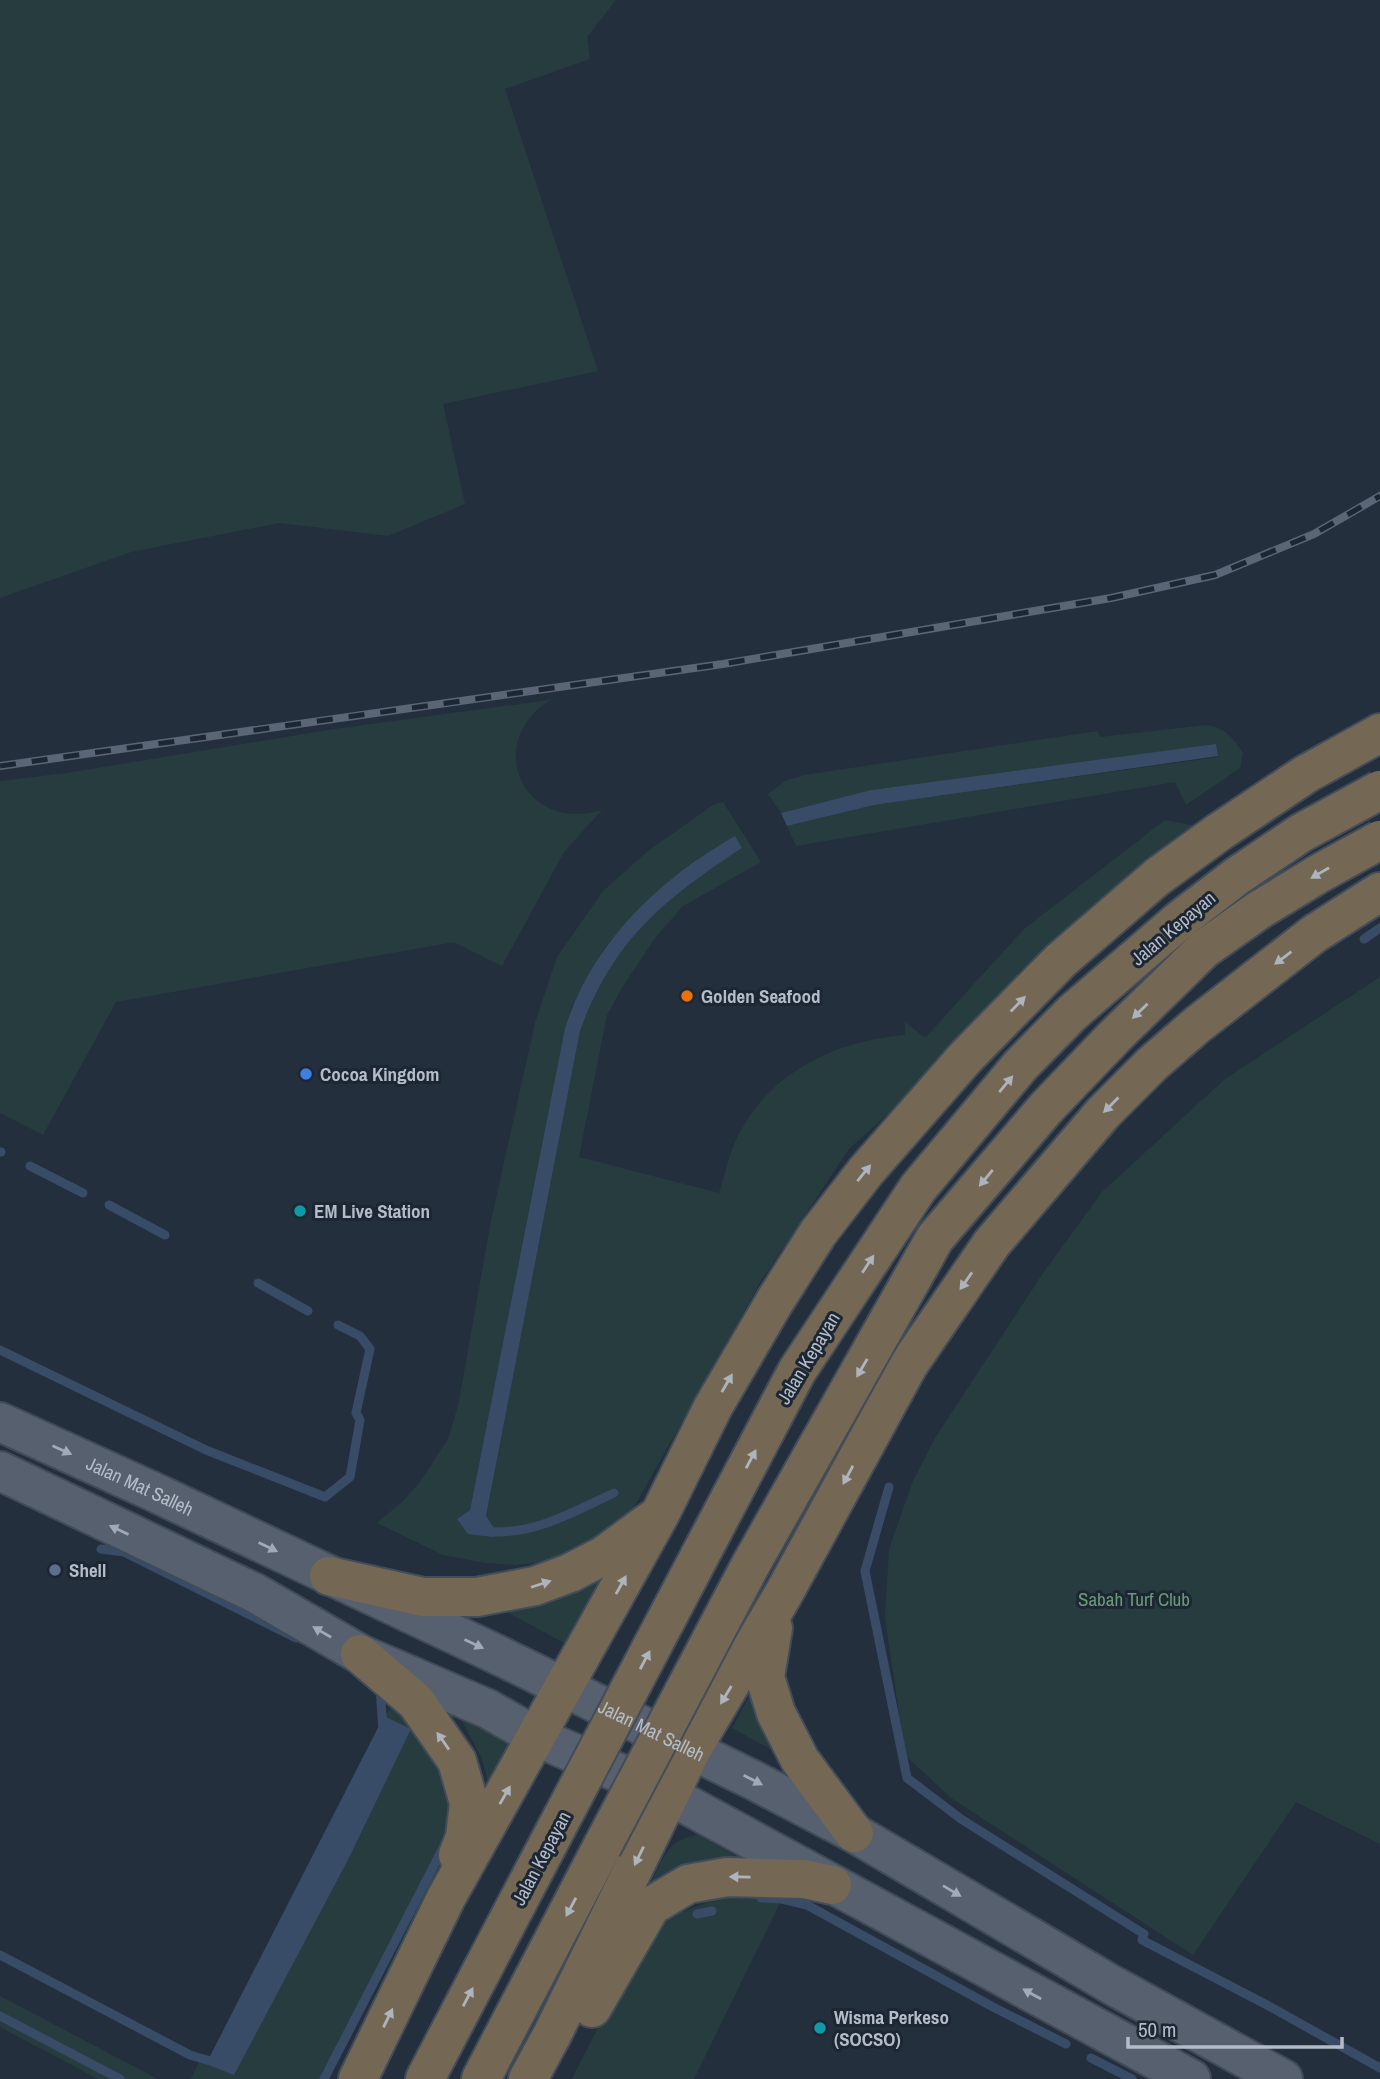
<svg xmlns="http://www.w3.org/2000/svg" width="1380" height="2079" viewBox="0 0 1380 2079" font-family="'Archivo Narrow',sans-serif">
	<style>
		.green { fill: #263c3f; fill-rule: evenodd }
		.water { fill: #394c67 }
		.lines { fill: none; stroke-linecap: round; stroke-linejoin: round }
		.stream { stroke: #394c67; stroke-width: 9 }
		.major-casing { stroke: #414a57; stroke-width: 42 }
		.highway-casing { stroke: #434c59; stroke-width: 42 }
		.major { stroke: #56606e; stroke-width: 38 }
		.highway { stroke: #746855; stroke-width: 38 }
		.rail-casing { stroke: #5a6575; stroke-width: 8 }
		.rail { stroke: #1d2633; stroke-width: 5; stroke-dasharray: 16; stroke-linecap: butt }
		.highway-bridge-casing { stroke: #434c59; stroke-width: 42; stroke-linecap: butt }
		.highway-bridge { stroke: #746855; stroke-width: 38 }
		.oneway { fill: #aeb4bd }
		.oneway2 { fill: #a1aab7 }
		.food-dot { fill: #e8710a; stroke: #1d2633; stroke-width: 2.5 }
		.shop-dot { fill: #3f7fe0; stroke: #1d2633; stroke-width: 2.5 }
		.culture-dot { fill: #0f9aa8; stroke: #1d2633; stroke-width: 2.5 }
		.service-dot { fill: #5c6f8a; stroke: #1d2633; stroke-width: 2.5 }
		.labels { text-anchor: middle; stroke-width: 6; stroke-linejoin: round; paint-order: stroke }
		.street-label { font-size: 19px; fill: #b4bcc9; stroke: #1d2633 }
		.poi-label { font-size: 19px; font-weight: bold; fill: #b4bcc9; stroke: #1d2633; text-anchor: start }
		.park-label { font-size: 19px; fill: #6b9a76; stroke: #1d2633 }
	</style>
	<rect width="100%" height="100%" fill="#242f3e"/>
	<g class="green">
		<polygon points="0,0 616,0 587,37 590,59 505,89 598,371 443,404 465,504 388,536 279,523 131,552 0,598"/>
		<path d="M 550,700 C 482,744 524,834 602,810 L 564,852 L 502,966 L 454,942 L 116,1002 L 43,1135 L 0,1113 L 0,781 L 67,773 L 334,729 Z"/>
		<path d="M 1207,725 C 1226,728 1233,738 1243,753 L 1240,768 L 1186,805 L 1175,782 L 796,846 L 787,826 L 873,805 L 1218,757 L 1215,745 L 871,790 L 781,813 L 768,794 L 785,781 L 804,775 L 1098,731 L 1100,737 Z"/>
		<path d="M 723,802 L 761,862 L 683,906 L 655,938 L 623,986 L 607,1015 L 579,1157 L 719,1193 C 724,1178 727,1162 733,1147 C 763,1075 832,1041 905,1035 L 905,1022 L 925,1038 L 1024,929 L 1165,820 L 1196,826 L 1130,875 L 1027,964 L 902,1101 L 849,1149 L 761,1281 L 628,1518 L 607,1537 L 547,1562 L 516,1565 L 486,1563 L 443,1555 L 377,1523 L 402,1502 L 420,1482 L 448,1439 L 458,1406 L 491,1221 L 535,1023 L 557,957 L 603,891 L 648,851 L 713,805 ZM 742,848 C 662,900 614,939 580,1031 L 486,1516 L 495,1529 L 457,1519 L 470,1510 L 565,1028 L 572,1006 L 604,949 L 648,899 Z"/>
		<polygon points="1380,977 1380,1844 1296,1802 1193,1955 951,1798 905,1755 885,1617 889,1549 913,1481 935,1438 1041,1276 1102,1192 1225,1079"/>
		<polygon points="612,1574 577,1650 494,1605 597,1582"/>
		<polygon points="767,1664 819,1776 732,1728"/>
		<polygon points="402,1696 456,1801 449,1848 329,2079 191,2079 200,2060 234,2074 348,1860 410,1730 384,1716"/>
		<polygon points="458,1713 521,1747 492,1798 482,1759"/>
		<path d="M 698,1835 L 734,1855 L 729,1864 L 683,1871 L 651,1882 C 664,1858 668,1838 698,1835 Z"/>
		<polygon points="762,1893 782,1899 694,2079 572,2079 636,1952 663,1919 728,1895"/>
		<polygon points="0,1996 158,2079 98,2079 0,2027"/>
	</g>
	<g class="water">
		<polygon points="1216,744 1218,756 874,805 787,826 781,813 871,790"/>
		<path d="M 735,836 L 742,848 C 663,900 614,939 580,1031 L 486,1516 L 495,1529 L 493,1537 L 468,1534 L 457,1519 L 470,1510 L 565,1028 C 592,943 659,879 735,836 Z"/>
		<polygon points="384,1716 411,1729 348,1860 234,2075 206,2064"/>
	</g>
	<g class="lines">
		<g class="stream">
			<polyline points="1364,939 1380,928"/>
			<polyline points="0,1152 1,1152"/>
			<polyline points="30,1166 83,1193"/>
			<polyline points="109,1205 165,1235"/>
			<polyline points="258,1283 308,1311"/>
			<polyline points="0,1350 206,1450 325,1497 350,1477 360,1420 356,1413 370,1349 360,1336 338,1325"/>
			<polyline points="889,1487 865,1571 907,1778 961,1819 1144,1934 1142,1940 1267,2005 1380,2068"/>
			<path d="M 484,1531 C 532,1537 572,1512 614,1493"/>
			<polyline points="101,1549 124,1552 296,1638"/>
			<polyline points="380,1688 383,1730"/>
			<polyline points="761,1898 782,1899 807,1905 993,2007 1066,2044"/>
			<polyline points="697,1914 712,1911"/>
			<polyline points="0,1955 190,2055 217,2063"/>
			<polyline points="0,2016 120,2079"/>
			<polyline points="1091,2058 1132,2079"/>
			<polyline points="324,2079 444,1846"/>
		</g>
		<g class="major-casing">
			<g id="major">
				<path id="s1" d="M 0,1422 L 154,1492 L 496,1654 L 757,1782 L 854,1833 L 1112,1985 L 1283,2079"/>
				<polyline points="0,1471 255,1593 360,1654 488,1709 537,1737 669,1795 1191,2079"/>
			</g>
		</g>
		<g class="highway-casing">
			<g id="highway">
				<polyline points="329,1576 423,1597 477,1597 535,1586 570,1573 603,1556 652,1520"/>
				<polyline points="773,1628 765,1677 776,1713 800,1760 854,1833"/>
				<polyline points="360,1654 416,1702 457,1761 469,1803 465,1837 458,1855"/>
				<polyline points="592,2008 651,1906 688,1884 727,1877 804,1879 832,1885"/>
				<polyline points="358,2079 446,1898 660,1514 713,1407 775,1301 818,1233 866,1171 965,1058 1060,961 1157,877 1219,832 1306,774 1380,733"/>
				<polyline points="425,2079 556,1829"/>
				<polyline points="481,2079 602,1847"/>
				<polyline points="528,2079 552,2035 692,1749 784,1593 909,1364 992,1243 1103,1113 1152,1064 1197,1025 1314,934 1380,892"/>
			</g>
		</g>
		<use href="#major" class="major"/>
		<use href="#highway" class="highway"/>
		<g class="rail-casing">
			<polyline id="rail" points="0,766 723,664 1111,598 1215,575 1314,534 1380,496"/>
		</g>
		<use href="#rail" class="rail"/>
		<g class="highway-bridge-casing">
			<g id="highway-bridge">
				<polyline points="556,1829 797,1371 918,1188 1020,1066 1072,1013 1181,919 1237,876 1301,833 1380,790"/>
				<polyline points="602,1847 750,1566 935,1238 1046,1108 1115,1036 1204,949 1259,910 1320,873 1380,840"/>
			</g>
		</g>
		<use href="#highway-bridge" class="highway-bridge"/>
	</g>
	<defs><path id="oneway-solid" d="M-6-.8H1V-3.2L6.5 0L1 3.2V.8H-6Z" transform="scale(1.75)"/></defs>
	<g class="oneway">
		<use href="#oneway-solid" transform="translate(1320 873) rotate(150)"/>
		<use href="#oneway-solid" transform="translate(1283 958) rotate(143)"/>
		<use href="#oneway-solid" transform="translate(1018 1004) rotate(-46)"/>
		<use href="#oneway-solid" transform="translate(1140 1011) rotate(136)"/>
		<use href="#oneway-solid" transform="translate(1006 1084) rotate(-50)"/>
		<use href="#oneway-solid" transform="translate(1111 1105) rotate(135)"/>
		<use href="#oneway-solid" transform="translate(864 1173) rotate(-51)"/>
		<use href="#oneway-solid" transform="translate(986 1178) rotate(130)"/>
		<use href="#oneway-solid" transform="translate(868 1264) rotate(-57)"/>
		<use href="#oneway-solid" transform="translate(966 1281) rotate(125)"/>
		<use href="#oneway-solid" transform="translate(862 1368) rotate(120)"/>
		<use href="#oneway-solid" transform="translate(727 1383) rotate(-60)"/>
		<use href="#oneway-solid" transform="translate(751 1459) rotate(-62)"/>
		<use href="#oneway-solid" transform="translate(848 1475) rotate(118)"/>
		<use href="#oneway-solid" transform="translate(541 1584) rotate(-18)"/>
		<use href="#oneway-solid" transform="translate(621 1585) rotate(-61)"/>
		<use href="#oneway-solid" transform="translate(645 1660) rotate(-62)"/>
		<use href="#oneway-solid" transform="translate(726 1695) rotate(121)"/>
		<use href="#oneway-solid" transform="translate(443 1741) rotate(-125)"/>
		<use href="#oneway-solid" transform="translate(505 1795) rotate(-60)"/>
		<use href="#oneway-solid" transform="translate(639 1856) rotate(116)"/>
		<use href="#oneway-solid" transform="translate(740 1877) rotate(-179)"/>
		<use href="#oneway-solid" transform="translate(571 1907) rotate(118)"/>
		<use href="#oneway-solid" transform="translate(468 1997) rotate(-62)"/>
		<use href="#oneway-solid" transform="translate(388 2018) rotate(-64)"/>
	</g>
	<g class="oneway2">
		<use href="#oneway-solid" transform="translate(62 1450) rotate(24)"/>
		<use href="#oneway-solid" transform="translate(119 1530) rotate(-155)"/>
		<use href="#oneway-solid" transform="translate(268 1547) rotate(26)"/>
		<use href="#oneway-solid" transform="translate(322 1632) rotate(-150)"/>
		<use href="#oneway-solid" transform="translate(474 1644) rotate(25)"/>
		<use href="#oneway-solid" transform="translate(753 1780) rotate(27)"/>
		<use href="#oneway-solid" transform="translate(952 1891) rotate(31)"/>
		<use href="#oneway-solid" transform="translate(1032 1994) rotate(-151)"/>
	</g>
	<circle class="food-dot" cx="687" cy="996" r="7"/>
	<circle class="shop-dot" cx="306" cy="1074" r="7"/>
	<g class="culture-dot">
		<circle cx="300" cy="1211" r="7"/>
		<circle cx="820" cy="2028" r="7"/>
	</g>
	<circle class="service-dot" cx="55" cy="1570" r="7"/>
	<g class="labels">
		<g class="street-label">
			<text transform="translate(1173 928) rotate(-40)" y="7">Jalan Kepayan</text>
			<text transform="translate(808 1358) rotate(-59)" y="7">Jalan Kepayan</text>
			<text dy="7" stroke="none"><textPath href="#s1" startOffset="154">Jalan Mat Salleh</textPath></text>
			<text dy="7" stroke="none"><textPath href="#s1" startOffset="721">Jalan Mat Salleh</textPath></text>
			<text transform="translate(541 1858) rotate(-62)" y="7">Jalan Kepayan</text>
		</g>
		<g class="poi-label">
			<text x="701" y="1003">Golden Seafood</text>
			<text x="320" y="1081">Cocoa Kingdom</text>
			<text x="314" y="1218">EM Live Station</text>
			<text x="69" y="1577">Shell</text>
			<text x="834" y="2024">Wisma Perkeso<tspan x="834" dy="22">(SOCSO)</tspan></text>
		</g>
		<g class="park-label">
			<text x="1134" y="1606">Sabah Turf Club</text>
		</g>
	</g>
	<path d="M1128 2037v10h214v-10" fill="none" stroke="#b4bcc9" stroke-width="3.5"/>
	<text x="1138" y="2037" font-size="21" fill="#b4bcc9" stroke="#1d2633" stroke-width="5" paint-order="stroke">50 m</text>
</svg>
